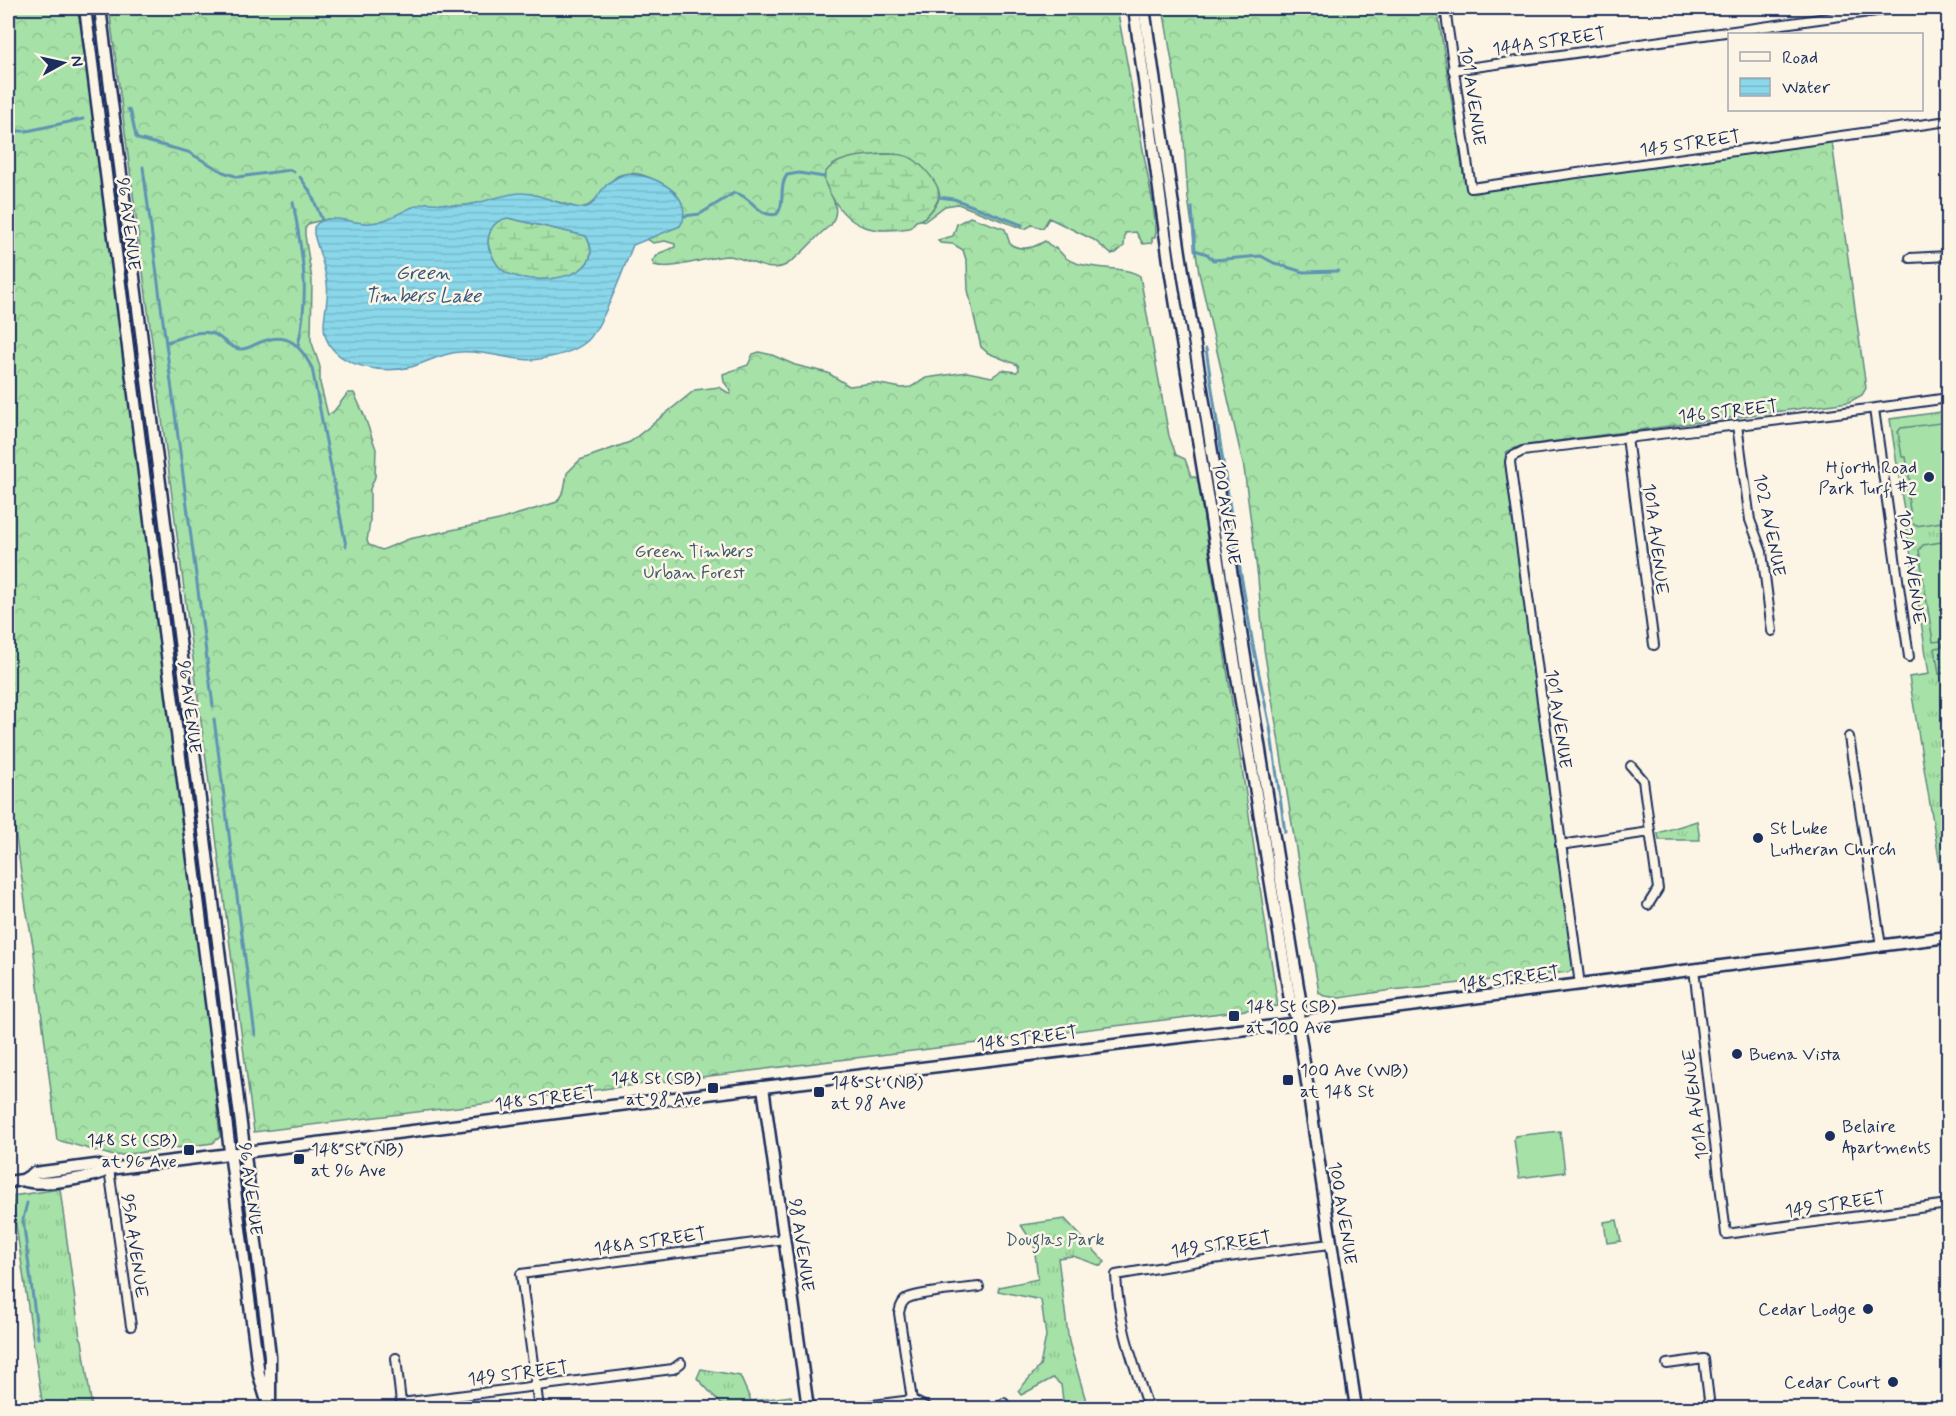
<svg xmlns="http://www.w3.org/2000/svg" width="1956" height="1416" viewBox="0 0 1956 1416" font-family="Mynerve,sans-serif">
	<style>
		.grass { fill: url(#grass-tufts); stroke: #608882; stroke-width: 1.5 }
		.forest { fill: url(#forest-crowns); stroke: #608882; stroke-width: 1.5 }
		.wetland { fill: url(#wetland-marsh); stroke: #608882; stroke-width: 1.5 }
		.pitch { fill: #a6e1a7; stroke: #608882; stroke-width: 1.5 }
		.water { fill: url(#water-rules); stroke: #5e94b2; stroke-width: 1.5; fill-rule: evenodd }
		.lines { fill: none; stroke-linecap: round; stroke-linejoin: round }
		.stream { stroke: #5e94b2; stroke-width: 3 }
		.street-casing { stroke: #1b2f5e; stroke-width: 12 }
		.secondary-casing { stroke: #1b2f5e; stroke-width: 15 }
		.street { stroke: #fcf5e5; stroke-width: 8 }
		.secondary { stroke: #fcf5e5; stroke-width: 10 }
		.poi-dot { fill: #1b2f5e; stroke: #fcf5e5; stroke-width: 2 }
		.labels { text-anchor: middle; stroke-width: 5; stroke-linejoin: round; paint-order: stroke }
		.street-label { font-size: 18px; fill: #1b2f5e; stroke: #fcf5e5 }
		.poi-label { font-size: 18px; fill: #1b2f5e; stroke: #fcf5e5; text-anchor: start }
		.park-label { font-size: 18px; fill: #3e5c70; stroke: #fcf5e5 }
		.water-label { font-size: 20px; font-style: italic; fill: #375981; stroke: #fcf5e5 }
	</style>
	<defs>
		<pattern id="grass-tufts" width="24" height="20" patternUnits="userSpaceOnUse" patternTransform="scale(1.5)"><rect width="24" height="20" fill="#a6e1a7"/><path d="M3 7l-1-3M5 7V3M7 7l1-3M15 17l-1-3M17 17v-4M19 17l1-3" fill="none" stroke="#8ec192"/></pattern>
		<pattern id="forest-crowns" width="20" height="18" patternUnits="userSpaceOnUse" patternTransform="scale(1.5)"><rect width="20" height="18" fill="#a6e1a7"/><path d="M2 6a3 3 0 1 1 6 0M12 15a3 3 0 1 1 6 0" fill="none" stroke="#8ec192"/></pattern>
		<pattern id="wetland-marsh" width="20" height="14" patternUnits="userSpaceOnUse" patternTransform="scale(1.5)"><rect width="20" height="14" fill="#a6e1a7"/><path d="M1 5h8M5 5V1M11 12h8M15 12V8" fill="none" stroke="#8ec192"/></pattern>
		<pattern id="water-rules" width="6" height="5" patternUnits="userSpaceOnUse" patternTransform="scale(1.5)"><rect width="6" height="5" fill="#8ad7ea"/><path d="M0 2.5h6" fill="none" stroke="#76b9cb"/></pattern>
	</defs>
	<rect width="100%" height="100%" fill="#fcf5e5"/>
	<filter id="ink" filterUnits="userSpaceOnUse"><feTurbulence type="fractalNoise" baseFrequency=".0167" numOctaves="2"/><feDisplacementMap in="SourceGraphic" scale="12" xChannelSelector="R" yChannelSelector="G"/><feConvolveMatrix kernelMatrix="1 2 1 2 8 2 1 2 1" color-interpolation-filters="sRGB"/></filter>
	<g filter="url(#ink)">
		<g class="grass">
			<polygon points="1948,411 1948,913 1909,677 1929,674 1890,419"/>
			<polygon points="1697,821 1700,840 1659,840 1658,833"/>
			<polygon points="60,1189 80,1337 82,1340 92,1408 43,1408 14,1212 12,1196"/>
			<polygon points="1065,1219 1105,1262 1101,1266 1073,1256 1058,1258 1069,1342 1088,1408 1064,1408 1061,1385 1053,1378 1021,1395 1018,1391 1040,1366 1046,1336 1041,1300 998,1291 999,1287 1038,1279 1034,1245 1021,1225"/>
			<polygon points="701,1369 740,1376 751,1401 791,1396 793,1408 725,1408 697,1378"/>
		</g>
		<g class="forest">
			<polygon points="8,8 76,8 83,32 203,971 220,1137 213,1143 114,1156 57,1140 33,945 26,908 8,781"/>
			<path d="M 109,8 L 1117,8 L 1153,204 L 1156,232 L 1155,237 L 1152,238 L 1152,243 L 1143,244 L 1136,232 L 1125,233 L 1124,246 L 1116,253 L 1111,254 L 1094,240 L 1049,218 L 1043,228 L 1032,225 L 1025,229 L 1021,228 L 958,204 L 945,206 L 925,221 L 921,220 C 928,215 940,204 939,194 C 939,182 917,161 907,157 C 900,154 891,154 884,154 C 862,155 843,168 824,177 C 829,197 843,205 831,225 C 815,236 803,255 786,265 C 768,275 745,256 727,256 C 705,257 674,271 654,265 L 652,261 L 660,253 L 675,247 L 675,244 L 665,241 L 653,243 L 647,239 L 680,226 L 676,193 C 660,182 636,166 616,177 C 610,181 605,189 600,194 C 593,203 589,207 578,208 L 531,194 L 461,206 L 426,203 L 381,222 L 368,224 L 328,219 L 310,223 L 305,228 L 305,235 L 312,280 L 311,340 L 320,367 L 320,383 L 328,415 L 334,411 L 348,393 L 354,393 L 364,415 L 376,449 L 375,477 L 370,489 L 370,522 L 367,541 L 369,545 L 382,550 L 409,539 L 499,520 L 557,502 L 564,490 L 567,473 L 580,460 L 630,442 L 695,390 L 719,387 L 730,394 L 731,391 L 724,382 L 723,374 L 748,365 L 753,354 L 759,352 L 772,355 L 795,365 L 828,373 L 849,386 L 874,383 L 902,388 L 911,387 L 926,378 L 967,372 L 992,377 L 1002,370 L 1016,372 L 1019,370 L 1018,365 L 988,353 L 981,347 L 968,290 L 967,263 L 963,250 L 953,244 L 940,243 L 938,240 L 953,236 L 957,224 L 970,217 L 1005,229 L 1010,244 C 1021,251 1034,248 1045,241 L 1053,248 L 1056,248 C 1060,251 1063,256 1066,258 C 1085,271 1124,265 1140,276 L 1169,436 L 1176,455 L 1185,459 L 1191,476 L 1198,478 L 1278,1006 L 254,1132 Z"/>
			<polygon points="1163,8 1437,8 1463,172 1465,180 1468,184 1832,142 1866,388 1862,395 1849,402 1520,446 1506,452 1506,462 1575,966 1569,972 1392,990 1340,998 1324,996 1319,993 1264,649 1258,578 1244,468 1199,273 1188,198 1183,127"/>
			<polygon points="1948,646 1948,672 1939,674 1935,648"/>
		</g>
		<g class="wetland">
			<path d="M 884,154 C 894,154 905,154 913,159 C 922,165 938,182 939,193 C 940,199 935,206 931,211 C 927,216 923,220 916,221 L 910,228 C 873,234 849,229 831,195 C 827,188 823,181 825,173 C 837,155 866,156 884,154 Z"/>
			<path d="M 508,218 L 586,236 C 612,282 523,289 501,269 C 497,265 493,258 491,253 C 488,247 487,241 489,235 C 492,225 497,220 508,218 Z"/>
		</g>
		<g class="pitch">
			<polygon points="1948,422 1948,521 1916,526 1912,523 1908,497 1912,496 1906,457 1902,457 1898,432 1901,428"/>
			<polygon points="1948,541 1948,644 1942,645 1941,641 1933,642 1919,550 1923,545"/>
			<polygon points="1560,1131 1565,1172 1519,1178 1514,1139 1515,1136"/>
			<polygon points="1617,1220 1621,1241 1607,1243 1604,1222"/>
		</g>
		<path class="water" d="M 624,174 C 650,173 690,190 683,221 L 680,226 L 633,245 C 625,265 601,331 586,342 C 573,353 549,358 533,360 C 508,360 484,350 460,352 C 442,353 428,362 411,367 C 384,374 338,368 326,338 C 320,321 330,301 327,283 C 325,266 318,250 314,234 L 314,227 C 327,210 353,225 370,223 C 390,222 407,206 426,203 C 440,202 454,207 467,205 C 485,202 503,194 521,193 C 541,192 572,212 587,207 C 595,204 597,196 602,190 C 608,182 615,178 624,174 ZM 508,218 L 586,236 C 613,281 523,289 501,269 C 497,265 493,258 491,253 C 488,248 487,241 489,235 C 492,225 497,220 508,218 Z"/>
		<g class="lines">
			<g class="stream">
				<polyline points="128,109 131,113 136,137 138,139 188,152 223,172 238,177 290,170 294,172"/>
				<polyline points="8,131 27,131 83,119"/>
				<polyline points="143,167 213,706"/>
				<polyline points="300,177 311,193 322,220"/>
				<polyline points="939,197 954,199 1022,225"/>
				<path d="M 293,202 C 303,257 310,290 298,346"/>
				<polyline points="1192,208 1195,250 1207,254 1213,260 1261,256 1274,263 1303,272 1338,271"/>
				<path d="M 684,216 L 700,214 L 734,193 C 751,194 758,219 777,214 C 786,203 778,187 787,175 L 799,173 L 824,177"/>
				<path d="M 167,342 C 182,338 201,327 216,335 C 224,340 230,348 240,349 C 248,350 254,344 261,342 C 288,331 300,345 312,368 L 346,546"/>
				<polyline points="1206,349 1233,528 1253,645 1270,727 1285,832"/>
				<polyline points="214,719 255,1035"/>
				<polyline points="27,1203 23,1219 38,1338"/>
			</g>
			<g class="street-casing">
				<g id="street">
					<polyline points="1445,8 1471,188 1948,121"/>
					<polyline points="1453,70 1898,8"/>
					<polyline points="1910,258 1948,256"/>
					<polyline points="1874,409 1909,657"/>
					<polyline points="1737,425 1750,520 1762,552 1772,631"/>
					<polyline points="1627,437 1654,645"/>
					<polyline points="1849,737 1881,946"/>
					<polyline points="1631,766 1643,780 1658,889 1648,905"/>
					<polyline points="1560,845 1650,832"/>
					<polyline points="1694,969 1726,1234 1948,1204"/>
					<path d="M 1580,985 L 1510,462 L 1511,457 L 1523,451 C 1664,432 1807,419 1948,398"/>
					<polyline points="109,1169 131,1326"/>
					<polyline points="396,1358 401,1403 673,1369 681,1363"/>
					<polyline points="1667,1364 1704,1359 1710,1408"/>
					<path d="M 912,1400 L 899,1313 C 900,1307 902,1301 908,1298 C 921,1292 963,1289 979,1287"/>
					<polyline points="912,1400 928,1408"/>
					<polyline points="539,1408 521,1274 784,1239"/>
					<polyline points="849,1408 912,1400"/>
					<polyline points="999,1408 1004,1403"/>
					<path d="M 1148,1408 C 1134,1365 1118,1322 1116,1275 L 1205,1260 L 1330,1244"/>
				</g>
			</g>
			<g class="secondary-casing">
				<g id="secondary">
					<polyline points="85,8 232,1167 259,1375 269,1408"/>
					<polyline points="100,8 266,1322 270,1356 270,1400"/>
					<polyline points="1134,8 1170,269 1290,1000 1298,1023 1356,1408"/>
					<polyline points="1144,8 1180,253 1300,999 1298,1019"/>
					<polyline points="763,1087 808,1408"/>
					<path d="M 23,1180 C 37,1187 95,1178 109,1169 L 763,1087 L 1298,1023 L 1323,1017 L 1948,937"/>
					<polyline points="8,1182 23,1180 34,1173 96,1165 109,1169"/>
				</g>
			</g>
			<use href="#street" class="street"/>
			<use href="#secondary" class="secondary"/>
		</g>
	</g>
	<g class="poi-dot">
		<circle cx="1929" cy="477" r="6"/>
		<circle cx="1758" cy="838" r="6"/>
		<rect x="1228" y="1010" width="12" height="12" rx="3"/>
		<circle cx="1737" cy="1054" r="6"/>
		<rect x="1282" y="1074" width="12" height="12" rx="3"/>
		<rect x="707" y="1082" width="12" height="12" rx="3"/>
		<rect x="813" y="1086" width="12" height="12" rx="3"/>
		<circle cx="1830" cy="1136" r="6"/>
		<rect x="183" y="1144" width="12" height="12" rx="3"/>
		<rect x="293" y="1153" width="12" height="12" rx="3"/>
		<circle cx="1868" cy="1309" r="6"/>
		<circle cx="1893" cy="1382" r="6"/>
	</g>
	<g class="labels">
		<g class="street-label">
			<text transform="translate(1549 41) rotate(-8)" y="6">144A STREET</text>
			<text transform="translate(1473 96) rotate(82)" y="6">101 AVENUE</text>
			<text transform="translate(1690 143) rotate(-8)" y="6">145 STREET</text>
			<text transform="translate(129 224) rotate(83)" y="6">96 AVENUE</text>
			<text transform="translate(1728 411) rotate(-6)" y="6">146 STREET</text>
			<text transform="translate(1227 513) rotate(81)" y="6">100 AVENUE</text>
			<text transform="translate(1770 525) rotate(79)" y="6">102 AVENUE</text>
			<text transform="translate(1656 539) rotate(83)" y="6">101A AVENUE</text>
			<text transform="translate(1912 567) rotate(82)" y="6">102A AVENUE</text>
			<text transform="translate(190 707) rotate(83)" y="6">96 AVENUE</text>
			<text transform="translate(1559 719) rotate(82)" y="6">101 AVENUE</text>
			<text transform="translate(1509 978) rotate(-7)" y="6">148 STREET</text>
			<text transform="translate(1027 1038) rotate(-7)" y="6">148 STREET</text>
			<text transform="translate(545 1098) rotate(-7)" y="6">148 STREET</text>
			<text transform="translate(1695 1104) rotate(-97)" y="6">101A AVENUE</text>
			<text transform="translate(251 1189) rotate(83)" y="6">96 AVENUE</text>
			<text transform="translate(1835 1204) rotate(-8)" y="6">149 STREET</text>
			<text transform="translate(1343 1213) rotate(81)" y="6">100 AVENUE</text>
			<text transform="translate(650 1241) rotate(-8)" y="6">148A STREET</text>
			<text transform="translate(1221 1244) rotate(-8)" y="6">149 STREET</text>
			<text transform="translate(802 1245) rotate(82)" y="6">98 AVENUE</text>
			<text transform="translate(135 1246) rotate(82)" y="6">95A AVENUE</text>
			<text transform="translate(518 1373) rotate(-7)" y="6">149 STREET</text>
		</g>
		<g class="poi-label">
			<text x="1917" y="473" text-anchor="end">Hjorth Road<tspan x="1917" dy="21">Park Turf #2</tspan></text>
			<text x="1770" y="834">St Luke<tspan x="1770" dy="21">Lutheran Church</tspan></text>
			<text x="1246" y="1012">148 St (SB)<tspan x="1246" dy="21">at 100 Ave</tspan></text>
			<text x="1749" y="1060">Buena Vista</text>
			<text x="1300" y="1076">100 Ave (WB)<tspan x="1300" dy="21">at 148 St</tspan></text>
			<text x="701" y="1084" text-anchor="end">148 St (SB)<tspan x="701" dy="21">at 98 Ave</tspan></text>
			<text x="831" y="1088">148 St (NB)<tspan x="831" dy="21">at 98 Ave</tspan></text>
			<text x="1842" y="1132">Belaire<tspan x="1842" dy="21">Apartments</tspan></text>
			<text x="177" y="1146" text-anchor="end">148 St (SB)<tspan x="177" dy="21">at 96 Ave</tspan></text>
			<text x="311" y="1155">148 St (NB)<tspan x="311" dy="21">at 96 Ave</tspan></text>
			<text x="1856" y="1315" text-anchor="end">Cedar Lodge</text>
			<text x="1881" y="1388" text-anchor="end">Cedar Court</text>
		</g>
		<g class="park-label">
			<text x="694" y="557">Green Timbers<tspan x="694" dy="21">Urban Forest</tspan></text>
			<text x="1055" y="1245">Douglas Park</text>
		</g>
		<g class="water-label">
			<text x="423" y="279">Green<tspan x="423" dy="23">Timbers Lake</tspan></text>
		</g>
	</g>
	<rect width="1956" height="1416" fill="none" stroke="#fcf5e5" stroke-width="30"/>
	<rect x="15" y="15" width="1926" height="1386" fill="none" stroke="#1b2f5e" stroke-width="2" filter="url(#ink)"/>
	<rect x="1728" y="33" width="195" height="78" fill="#fcf5e5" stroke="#a2a6af" stroke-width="1.5"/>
	<rect x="1740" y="52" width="30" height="9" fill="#fcf5e5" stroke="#a2a6af" stroke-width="1.5"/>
	<text x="1782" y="63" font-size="18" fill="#1b2f5e">Road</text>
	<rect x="1740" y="78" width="30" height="18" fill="url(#water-rules)" stroke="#a2a6af" stroke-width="1.5"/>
	<text x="1782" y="93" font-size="18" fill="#1b2f5e">Water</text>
	<g transform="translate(63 63) rotate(82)" stroke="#fcf5e5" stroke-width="4.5" paint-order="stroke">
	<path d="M0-4.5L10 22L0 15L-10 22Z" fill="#1b2f5e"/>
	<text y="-9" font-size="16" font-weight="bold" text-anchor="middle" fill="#1b2f5e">N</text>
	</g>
</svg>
